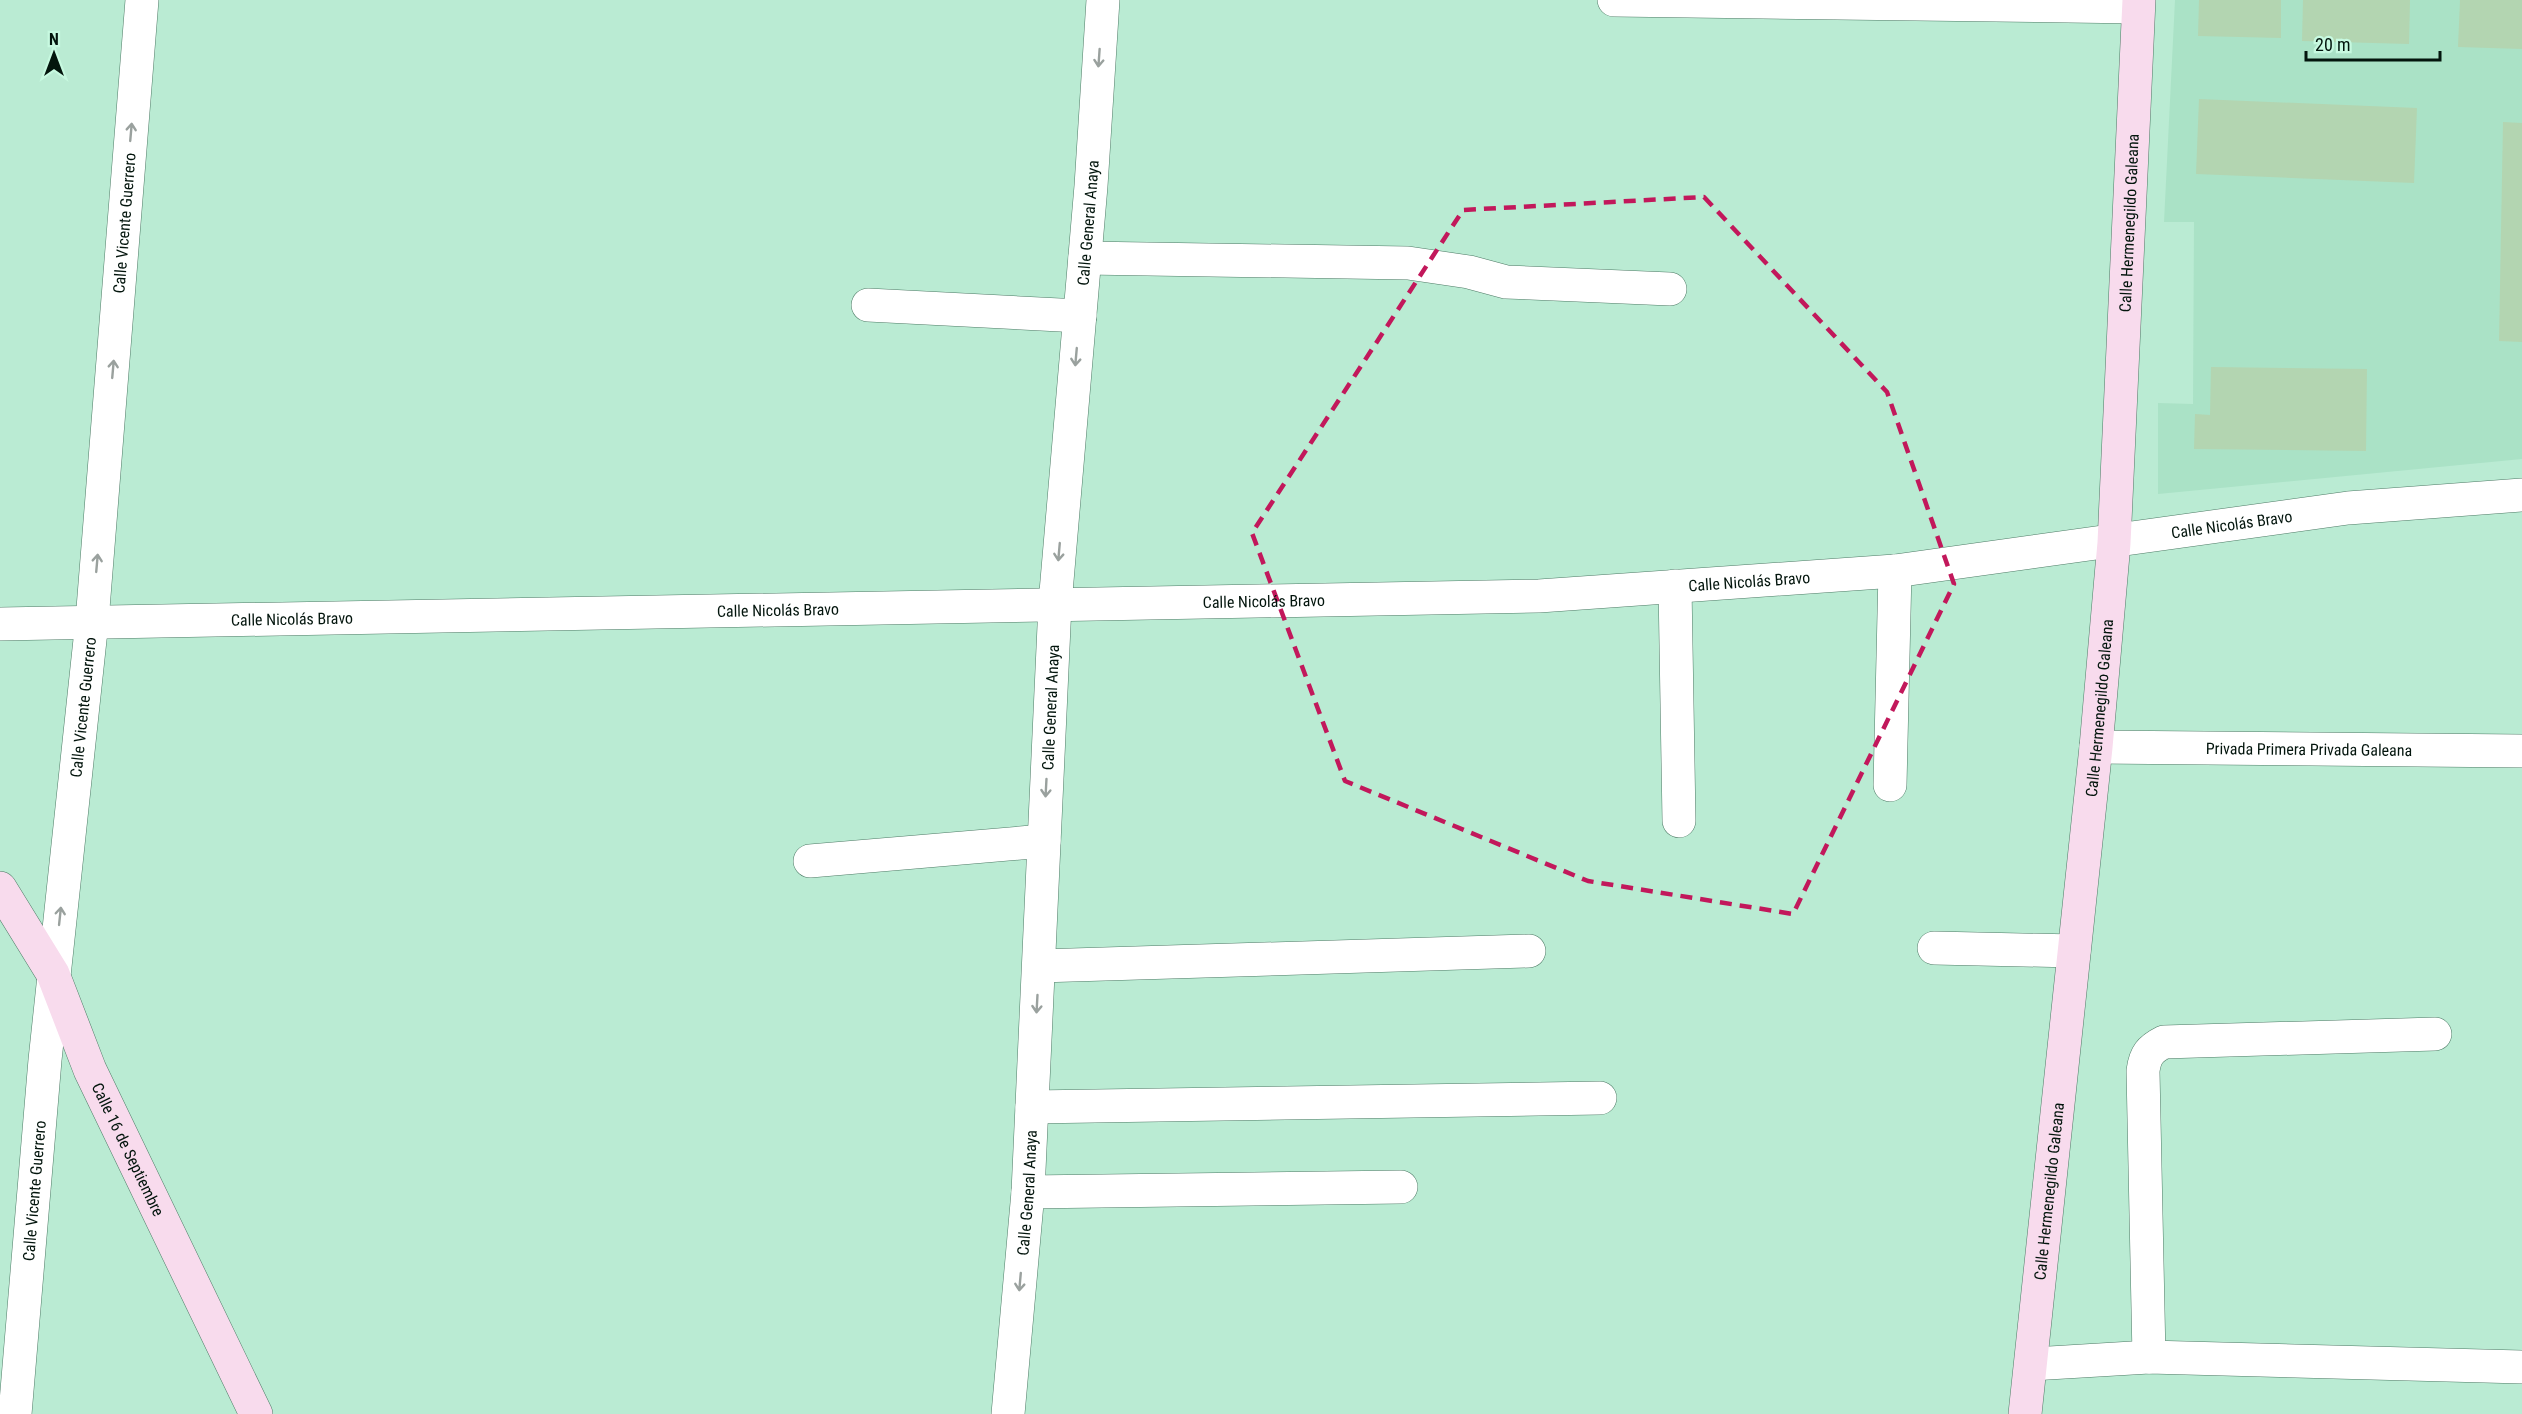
<svg xmlns="http://www.w3.org/2000/svg" width="2522" height="1414" viewBox="0 0 2522 1414" font-family="'Roboto Condensed',sans-serif">
	<style>
		.built { fill: #aae2c6 }
		.building { fill: #b3d5b1 }
		.lines { fill: none; stroke-linecap: round; stroke-linejoin: round }
		.street-casing { stroke: #4e7b66; stroke-width: 34 }
		.secondary-casing { stroke: #4e7b66; stroke-width: 34 }
		.street { stroke: #fff; stroke-width: 33 }
		.secondary { stroke: #f8dbed; stroke-width: 33 }
		.oneway { stroke: #9aa19e }
		.marked { fill: none; stroke: #c2185b; stroke-width: 4.5; stroke-dasharray: 12 8; stroke-linejoin: round }
		.labels { text-anchor: middle; stroke-width: 5; stroke-linejoin: round; paint-order: stroke }
		.street-label { font-size: 16px; fill: #03150d; stroke: #c7f9e0 }
	</style>
	<rect width="100%" height="100%" fill="#baebd3"/>
	<polygon class="built" points="2175,0 2522,0 2522,459 2158,494 2158,403 2193,404 2194,222 2164,222"/>
	<g class="building">
		<polygon points="2199,0 2281,0 2281,38 2198,36"/>
		<polygon points="2303,0 2410,0 2409,44 2302,41"/>
		<polygon points="2460,0 2522,0 2522,49 2458,47"/>
		<polygon points="2199,99 2417,108 2414,183 2196,174"/>
		<polygon points="2503,122 2522,123 2522,342 2499,341"/>
		<polygon points="2211,367 2367,369 2366,451 2194,449 2195,414 2210,415"/>
	</g>
	<g class="lines">
		<g class="street-casing">
			<g id="street">
				<polyline points="1614,0 2138,7"/>
				<polyline points="1085,258 1408,263 1469,272 1506,282 1670,289"/>
				<polyline points="868,305 1080,316"/>
				<polyline points="1675,586 1679,821"/>
				<path id="s1" d="M 0,624 L 1539,596 L 1895,571 L 2348,508 L 2522,495"/>
				<path id="s2" d="M 2096,747 L 2522,751"/>
				<polyline points="1890,785 1895,571"/>
				<polyline points="810,861 1044,841"/>
				<polyline points="1934,948 2074,951"/>
				<polyline points="1039,966 1529,951"/>
				<polyline points="1032,1107 1600,1098"/>
				<polyline points="1028,1192 1401,1187"/>
				<path d="M 2149,1357 L 2143,1071 C 2145,1055 2150,1049 2164,1042 L 2435,1034"/>
				<polyline points="2031,1364 2149,1357 2522,1367"/>
				<path id="s3" d="M 15,1414 L 45,1060 L 92,621 L 142,0"/>
				<path id="s4" d="M 1008,1414 L 1028,1192 L 1055,604 L 1091,186 L 1103,0"/>
			</g>
		</g>
		<g class="secondary-casing">
			<g id="secondary">
				<path id="s5" d="M 0,888 L 53,974 L 90,1070 L 256,1414"/>
				<path id="s6" d="M 2025,1414 L 2096,747 L 2114,543 L 2139,0"/>
			</g>
		</g>
		<use href="#street" class="street"/>
		<use href="#secondary" class="secondary"/>
	</g>
	<defs><path id="oneway-shaft" d="M-6 0H5M1.5-3L5.5 0L1.5 3" fill="none" stroke-width="1.6" stroke-linecap="round" stroke-linejoin="round" transform="scale(1.5)"/></defs>
	<g class="oneway">
		<use href="#oneway-shaft" transform="translate(1099 58) rotate(94)"/>
		<use href="#oneway-shaft" transform="translate(131 132) rotate(-85)"/>
		<use href="#oneway-shaft" transform="translate(1076 357) rotate(95)"/>
		<use href="#oneway-shaft" transform="translate(113 369) rotate(-85)"/>
		<use href="#oneway-shaft" transform="translate(1059 552) rotate(95)"/>
		<use href="#oneway-shaft" transform="translate(97 563) rotate(-85)"/>
		<use href="#oneway-shaft" transform="translate(1046 788) rotate(93)"/>
		<use href="#oneway-shaft" transform="translate(60 916) rotate(-84)"/>
		<use href="#oneway-shaft" transform="translate(1037 1004) rotate(93)"/>
		<use href="#oneway-shaft" transform="translate(1020 1282) rotate(95)"/>
	</g>
	<path class="marked" d="M 1704,197 L 1887,392 L 1954,584 L 1793,914 L 1588,881 L 1345,781 L 1252,533 L 1463,210 Z"/>
	<g class="labels">
		<g class="street-label">
			<text dy="6" stroke="none"><textPath href="#s4" startOffset="1194">Calle General Anaya</textPath></text>
			<text dy="6" stroke="none"><textPath href="#s3" startOffset="1196">Calle Vicente Guerrero</textPath></text>
			<text dy="6" stroke="none"><textPath href="#s6" startOffset="1196">Calle Hermenegildo Galeana</textPath></text>
			<text dy="6" stroke="none"><textPath href="#s1" startOffset="2236">Calle Nicolás Bravo</textPath></text>
			<text dy="6" stroke="none"><textPath href="#s1" startOffset="1750">Calle Nicolás Bravo</textPath></text>
			<text dy="6" stroke="none"><textPath href="#s1" startOffset="1264">Calle Nicolás Bravo</textPath></text>
			<text dy="6" stroke="none"><textPath href="#s1" startOffset="778">Calle Nicolás Bravo</textPath></text>
			<text dy="6" stroke="none"><textPath href="#s1" startOffset="292">Calle Nicolás Bravo</textPath></text>
			<text dy="6" stroke="none"><textPath href="#s3" startOffset="710">Calle Vicente Guerrero</textPath></text>
			<text dy="6" stroke="none"><textPath href="#s4" startOffset="708">Calle General Anaya</textPath></text>
			<text dy="6" stroke="none"><textPath href="#s6" startOffset="710">Calle Hermenegildo Galeana</textPath></text>
			<text dy="6" stroke="none"><textPath href="#s2" startOffset="213">Privada Primera Privada Galeana</textPath></text>
			<text dy="6" stroke="none"><textPath href="#s5" startOffset="292">Calle 16 de Septiembre</textPath></text>
			<text dy="6" stroke="none"><textPath href="#s3" startOffset="224">Calle Vicente Guerrero</textPath></text>
			<text dy="6" stroke="none"><textPath href="#s4" startOffset="222">Calle General Anaya</textPath></text>
			<text dy="6" stroke="none"><textPath href="#s6" startOffset="224">Calle Hermenegildo Galeana</textPath></text>
		</g>
	</g>
	<g transform="translate(54 54)" stroke="#c7f9e0" stroke-width="4.5" paint-order="stroke">
	<path d="M0-4.5L10 22L0 15L-10 22Z" fill="#03150d"/>
	<text y="-9" font-size="16" font-weight="bold" text-anchor="middle" fill="#03150d">N</text>
	</g>
	<path d="M2306 51v9h134v-9" fill="none" stroke="#03150d" stroke-width="3"/>
	<text x="2315" y="51" font-size="18" fill="#03150d" stroke="#c7f9e0" stroke-width="4.5" paint-order="stroke">20 m</text>
</svg>
